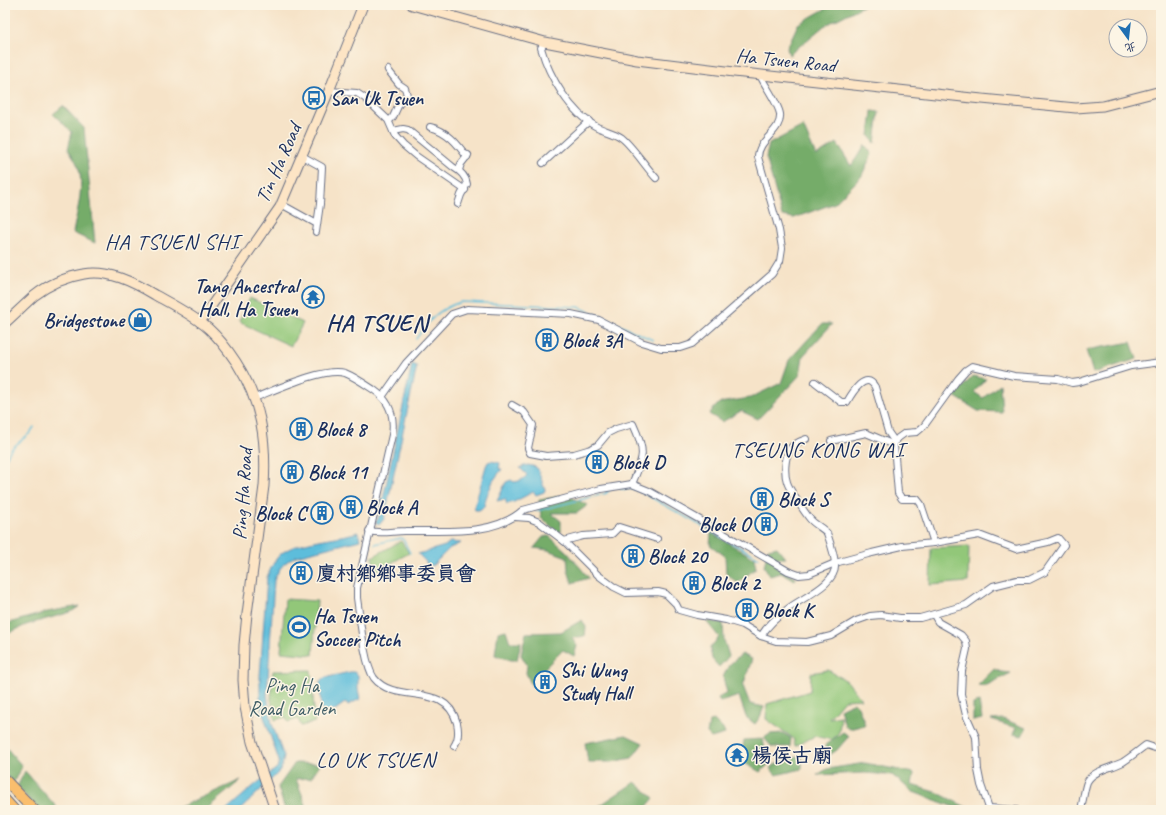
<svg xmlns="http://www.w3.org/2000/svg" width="1166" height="815" viewBox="0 0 1166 815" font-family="Caveat,'LXGW WenKai TC',sans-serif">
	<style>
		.green { fill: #92c779; stroke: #567b6c }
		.forest { fill: #75ac69; stroke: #486e64 }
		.water { fill: #5dbddb; stroke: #3c769c }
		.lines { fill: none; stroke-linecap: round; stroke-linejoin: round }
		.stream { stroke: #5dbddb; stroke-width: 1.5 }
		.street-casing { stroke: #686e83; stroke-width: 8 }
		.secondary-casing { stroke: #686e83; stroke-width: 11 }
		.primary-casing { stroke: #686e83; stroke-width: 12 }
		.street { stroke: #fff; stroke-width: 6 }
		.secondary { stroke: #fde5c5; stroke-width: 9 }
		.primary { stroke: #fabe6d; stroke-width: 10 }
		.labels { text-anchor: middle; stroke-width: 3; stroke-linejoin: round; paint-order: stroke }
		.street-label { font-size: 20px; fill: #1b2f5e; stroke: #fcf5e5 }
		.poi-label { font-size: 20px; font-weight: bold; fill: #1b2f5e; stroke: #fcf5e5; text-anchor: start }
		.park-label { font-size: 20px; fill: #3f5d66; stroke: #fcf5e5 }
		.quarter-label { font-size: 22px; letter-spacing: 1px; fill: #1b2f5e; stroke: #fcf5e5 }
		.district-label { font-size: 24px; font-weight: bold; letter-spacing: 1px; fill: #1b2f5e; stroke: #fcf5e5 }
	</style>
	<rect width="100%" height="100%" fill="#fcf5e5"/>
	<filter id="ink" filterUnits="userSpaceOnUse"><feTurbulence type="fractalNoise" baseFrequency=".025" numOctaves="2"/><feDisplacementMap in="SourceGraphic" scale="8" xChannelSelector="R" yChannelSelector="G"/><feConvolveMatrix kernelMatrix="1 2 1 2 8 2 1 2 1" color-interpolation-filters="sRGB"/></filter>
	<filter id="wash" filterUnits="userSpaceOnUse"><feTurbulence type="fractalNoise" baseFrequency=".012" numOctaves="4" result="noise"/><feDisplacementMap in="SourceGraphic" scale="16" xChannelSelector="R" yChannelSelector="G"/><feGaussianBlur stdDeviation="0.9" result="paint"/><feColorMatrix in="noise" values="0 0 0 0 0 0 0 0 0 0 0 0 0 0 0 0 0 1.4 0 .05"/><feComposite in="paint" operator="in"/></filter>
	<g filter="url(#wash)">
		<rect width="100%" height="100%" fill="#f6e3c8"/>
		<g class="green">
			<polygon points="250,298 303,323 291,346 239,322"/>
			<polygon points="401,541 409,553 375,572 372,557"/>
			<polygon points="969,546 968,582 930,585 931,548"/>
			<polygon points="285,599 317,601 313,655 281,652"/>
			<polygon points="311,670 315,722 301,726 298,719 288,722 286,717 275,720 271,699 273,671"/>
			<polygon points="828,670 847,681 861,699 844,700 829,718 841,716 839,732 832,740 815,736 795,746 793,738 766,719 767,704 810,691 811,673"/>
		</g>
		<g class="forest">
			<polygon points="832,5 865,5 824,26 789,55 787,48 798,24"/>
			<path d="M 63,106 L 84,128 L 95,243 L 73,233 C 76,215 83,193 80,174 C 79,165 73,156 68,149 L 72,132 L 53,114 Z"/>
			<polygon points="872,111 879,112 875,143 869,136"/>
			<polygon points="803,126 816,156 837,143 851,166 865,145 872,154 861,177 835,203 794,218 782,216 766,157 769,144"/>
			<polygon points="822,324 832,324 803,356 800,375 758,419 741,411 722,422 709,414 719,403 750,398 781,383 789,360"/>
			<polygon points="1131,342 1137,359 1093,373 1086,350"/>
			<polygon points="973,376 986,379 974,392 983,398 1000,384 1002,412 978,411 954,396"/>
			<polygon points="566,495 588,505 577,513 551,513 561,521 561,532 556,531 541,517 539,500"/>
			<polygon points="711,533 754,558 756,568 738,583 726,574 725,556 710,545"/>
			<polygon points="549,536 567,552 589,578 572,583 568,570 567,557 548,550 534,548 543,537"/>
			<polygon points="777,547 786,558 777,558 776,567 795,578 794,580 782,573 770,576 764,566 768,549"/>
			<polygon points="80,606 71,612 26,625 5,635 5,625 9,623 47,612"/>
			<polygon points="582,620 586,627 585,636 572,638 577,646 574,656 563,650 544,669 545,683 532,686 526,673 527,665 521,655 526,633 561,632"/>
			<polygon points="706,621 723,623 724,640 729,656 719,667 712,659 710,648 719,637"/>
			<polygon points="506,630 510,642 521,642 517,660 511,660 495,655 498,632"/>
			<polygon points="742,654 752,659 743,686 750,704 764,707 760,717 755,724 746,717 739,696 720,702 718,698 727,693 723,677 729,665"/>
			<polygon points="994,669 1001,672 1011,673 985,686 978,685"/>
			<polygon points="854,702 858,706 865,725 849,729 845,726 840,709"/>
			<polygon points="979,702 982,719 973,721 973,704"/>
			<polygon points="1003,719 1026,728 1022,736 1013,734 1016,728 991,720"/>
			<polygon points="714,720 723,729 725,734 711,738 707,734 709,722"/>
			<polygon points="843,732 849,736 837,750 828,756 825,745"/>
			<polygon points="783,733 791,738 790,747 772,747 764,738 770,734"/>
			<polygon points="626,735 643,743 632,758 612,762 588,762 585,743"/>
			<polygon points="763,739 768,765 760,772 741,761 744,740"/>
			<polygon points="5,746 22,766 13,783 5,774"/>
			<polygon points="802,757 802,769 776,775 770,768 786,758"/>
			<polygon points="295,763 320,764 311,778 296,779 308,810 285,810 278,787"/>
			<polygon points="865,763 914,773 912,785 938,793 972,810 951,806 913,792 892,775 864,773 817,775 827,769"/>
			<polygon points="25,771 59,810 39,810 17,787"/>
			<polygon points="241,780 205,810 173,810"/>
			<polygon points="635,782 654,798 644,810 593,810"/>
		</g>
		<g class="water">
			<polygon points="412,364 417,366 384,519 379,525 375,522 378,519 380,513"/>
			<polygon points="491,461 500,463 499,469 502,469 493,481 486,498 484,507 479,510 475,510 474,508 486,466 488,462"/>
			<path d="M 528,465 L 536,467 L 538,470 L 545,490 L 544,492 L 536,495 L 533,492 L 514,502 L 507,504 L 505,499 L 497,501 L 506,482 L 511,480 L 514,482 C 520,481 523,480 527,475 L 520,468 L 524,466 Z"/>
			<path d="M 358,532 L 360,540 L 296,556 C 283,563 280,567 274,580 L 267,695 L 272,724 L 284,757 L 281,770 L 240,810 L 226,810 L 256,784 L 277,768 L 279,761 L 260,705 L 260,676 L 267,577 C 271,569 274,559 282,553 C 299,540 336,539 358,532 Z"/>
			<polygon points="450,542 461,543 450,548 433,565 429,566 427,565 426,562 418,554 445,546"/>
			<polygon points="350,672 354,672 358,675 358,689 360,699 348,705 346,702 335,710 324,712 321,709 320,682 324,678"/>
		</g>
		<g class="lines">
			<g class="stream">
				<path d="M 416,339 C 428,320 440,308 461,302 L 579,307 L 653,340"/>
				<polyline points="5,460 11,449 30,433 34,427"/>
				<polyline points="620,489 636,489 645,494 759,558"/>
				<polyline points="536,511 607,493 606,491 609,491"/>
				<polyline points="375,544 401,538 403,539 410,553"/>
			</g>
		</g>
	</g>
	<g filter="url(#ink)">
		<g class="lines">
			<g class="street-casing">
				<g id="street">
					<path d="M 545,42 L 541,48 C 549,76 570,113 597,127 C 605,131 614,132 622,138 C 632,146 646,167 656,178"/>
					<polyline points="388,70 399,84 405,88 407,95 399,104 393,117 389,121"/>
					<polyline points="329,91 357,93 366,99 388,120 395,136 403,145 416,156 465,190"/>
					<path d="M 430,127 C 447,131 457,143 467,157"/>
					<path d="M 393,131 L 403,129 L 408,130 L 453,167 C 460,171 466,176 467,184 L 461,195 L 458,204"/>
					<polyline points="302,156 322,167 320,204 316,232"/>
					<polyline points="543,163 589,121"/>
					<polyline points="459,170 461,164 468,155"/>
					<polyline points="281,204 317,224"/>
					<path d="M 815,382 L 841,402 L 847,402 C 852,393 866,370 875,387 L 888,432 L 895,442"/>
					<path d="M 382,397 L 406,363 L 452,314 L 467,309 L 571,314 L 599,320 L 641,342 L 661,348 L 680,348 L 692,344 L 772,274 L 780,261 L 782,248 L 779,230 L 758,157 C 758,139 782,132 780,114 C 778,103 765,86 760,75"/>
					<path d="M 254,398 C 275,390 324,367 345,373 C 355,377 365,384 374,390 C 390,401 395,416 392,435 L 357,588 L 357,598 C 360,617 364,664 374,678 C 396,706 445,680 457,723 C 459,732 459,739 454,746"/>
					<path d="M 512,405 L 524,412 L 533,425 L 528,448 L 530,453 L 546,456 L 574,454 L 591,449 L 598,445 L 608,433 L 616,429 L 633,424 C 646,452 644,456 632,484"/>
					<polyline points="831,441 866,433 894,445"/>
					<path d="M 369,531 C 381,534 393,531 405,531 C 443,530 493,537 523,510 L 601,489 L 632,484 L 649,491 L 702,521 L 788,571 L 799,575 L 809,574 L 835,563 L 872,553 L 902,546 L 934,543 L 979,535 L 1016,549 L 1048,542 L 1058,538 L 1064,545 L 1045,572 L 1029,580 L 1017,580 L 993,586 L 966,605 L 920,618 L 900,618 L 881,615 L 870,616 L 856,621 L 831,636 L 807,642 L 776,641 L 761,636 L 743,625 L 726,620 L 697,615 L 679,610 L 676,604 L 666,594 L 658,592 L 626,593 L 614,587 L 598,575 L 564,541 L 539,522 L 529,518 L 515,517"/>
					<polyline points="564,541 583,536 612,534 619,527 657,539"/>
					<polyline points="934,543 921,504 917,499 902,499 898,493 894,445 895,442 898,438 905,433 917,432 924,426 958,379 966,370 972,366 1014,376 1058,379 1072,383 1079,382 1131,366 1161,362"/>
					<polyline points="934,615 938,622 961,635 966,641 967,649 962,671 961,694 966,715 976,737 978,770 981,785 989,808 1016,810"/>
					<path d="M 761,636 C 768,625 778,616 789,608 C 803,597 838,584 835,563 C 834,553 830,542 827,533 C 823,528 815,525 810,519 C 805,513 789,489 787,482 C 784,473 785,459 789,451 C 791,445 800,441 806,439"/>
					<path d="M 1081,810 C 1083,801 1084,790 1087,782 C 1093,770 1112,768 1123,762 C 1131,757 1138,751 1146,745 L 1161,750"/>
				</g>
			</g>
			<g class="secondary-casing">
				<g id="secondary">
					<polyline points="412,5 545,42 637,60 734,72 972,98 1076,108 1103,106 1161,91"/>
					<polyline points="200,322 207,312 280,207 329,91 363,5"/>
					<path d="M 5,323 C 15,314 24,305 34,296 C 48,285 66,277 84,274 C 108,269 135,283 155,295 C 173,305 193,315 209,329 C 219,338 228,350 236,362 C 261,401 267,440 264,486 L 247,614 L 244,645 L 243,680 L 245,707 L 252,742 L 275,810"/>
				</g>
			</g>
			<g class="primary-casing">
				<g id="primary">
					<polyline points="5,780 34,810"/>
					<polyline points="5,800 14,810"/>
				</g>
			</g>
			<use href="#street" class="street"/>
			<use href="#secondary" class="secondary"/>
			<use href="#primary" class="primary"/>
		</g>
	</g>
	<defs>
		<g id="bus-ring" transform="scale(1.15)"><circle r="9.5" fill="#fcf5e5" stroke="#1f6fb2" stroke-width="1.5"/><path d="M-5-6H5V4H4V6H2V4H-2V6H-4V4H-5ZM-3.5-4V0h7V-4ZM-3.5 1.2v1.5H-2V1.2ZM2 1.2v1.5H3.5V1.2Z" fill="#1f6fb2"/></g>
		<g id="temple-ring" transform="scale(1.15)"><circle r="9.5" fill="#fcf5e5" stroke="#1f6fb2" stroke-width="1.5"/><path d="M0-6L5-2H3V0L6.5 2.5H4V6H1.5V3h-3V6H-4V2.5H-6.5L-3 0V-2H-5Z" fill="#1f6fb2"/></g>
		<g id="shop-ring" transform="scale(1.15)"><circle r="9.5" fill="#fcf5e5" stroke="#1f6fb2" stroke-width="1.5"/><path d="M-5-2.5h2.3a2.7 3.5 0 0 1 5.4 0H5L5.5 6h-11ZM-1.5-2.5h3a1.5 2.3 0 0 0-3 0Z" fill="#1f6fb2"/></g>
		<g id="building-ring" transform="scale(1.15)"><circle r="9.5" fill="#fcf5e5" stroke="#1f6fb2" stroke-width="1.5"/><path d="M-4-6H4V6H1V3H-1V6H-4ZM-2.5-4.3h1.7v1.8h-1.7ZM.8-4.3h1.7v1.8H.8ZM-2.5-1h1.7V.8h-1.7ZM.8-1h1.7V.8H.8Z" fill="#1f6fb2"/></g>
		<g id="stadium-ring" transform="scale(1.15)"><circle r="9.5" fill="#fcf5e5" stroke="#1f6fb2" stroke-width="1.5"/><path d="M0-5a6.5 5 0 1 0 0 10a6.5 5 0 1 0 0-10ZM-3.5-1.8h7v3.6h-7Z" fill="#1f6fb2"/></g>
	</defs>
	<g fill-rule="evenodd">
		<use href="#bus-ring" x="314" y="98"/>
		<use href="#temple-ring" x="313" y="297"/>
		<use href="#shop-ring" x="140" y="320"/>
		<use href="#building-ring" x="547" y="340"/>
		<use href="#building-ring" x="301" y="429"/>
		<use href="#building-ring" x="597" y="462"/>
		<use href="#building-ring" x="292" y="472"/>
		<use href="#building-ring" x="762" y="499"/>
		<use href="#building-ring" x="351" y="507"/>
		<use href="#building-ring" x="322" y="513"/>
		<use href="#building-ring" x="766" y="524"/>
		<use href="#building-ring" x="633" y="556"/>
		<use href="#building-ring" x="301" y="573"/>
		<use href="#building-ring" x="694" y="583"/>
		<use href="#building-ring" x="747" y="610"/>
		<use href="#stadium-ring" x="299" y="627"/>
		<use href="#building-ring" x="545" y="682"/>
		<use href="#temple-ring" x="737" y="755"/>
	</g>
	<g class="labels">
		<g class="street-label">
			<text transform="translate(786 60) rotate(6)" y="7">Ha Tsuen Road</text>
			<text transform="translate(278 163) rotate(-66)" y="7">Tin Ha Road</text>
			<text transform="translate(242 494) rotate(-86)" y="7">Ping Ha Road</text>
		</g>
		<g class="poi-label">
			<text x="330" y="105">San Uk Tsuen</text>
			<text x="298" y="293" text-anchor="end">Tang Ancestral<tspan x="298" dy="23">Hall, Ha Tsuen</tspan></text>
			<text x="124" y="327" text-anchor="end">Bridgestone</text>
			<text x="562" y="347">Block 3A</text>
			<text x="316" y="436">Block 8</text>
			<text x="612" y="469">Block D</text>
			<text x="308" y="479">Block 11</text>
			<text x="778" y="506">Block S</text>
			<text x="366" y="514">Block A</text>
			<text x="306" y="520" text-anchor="end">Block C</text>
			<text x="750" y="531" text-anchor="end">Block O</text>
			<text x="648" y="563">Block 20</text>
			<text x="316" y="580">廈村鄉鄉事委員會</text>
			<text x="710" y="590">Block 2</text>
			<text x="762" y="617">Block K</text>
			<text x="314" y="623">Ha Tsuen<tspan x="314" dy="23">Soccer Pitch</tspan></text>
			<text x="560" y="677">Shi Wung<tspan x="560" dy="23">Study Hall</tspan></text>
			<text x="752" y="762">楊侯古廟</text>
		</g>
		<g class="park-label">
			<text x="292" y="692">Ping Ha<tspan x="292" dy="23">Road Garden</tspan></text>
		</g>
		<g class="quarter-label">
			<text x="172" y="249">HA TSUEN SHI</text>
			<text x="818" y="457">TSEUNG KONG WAI</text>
			<text x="376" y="767">LO UK TSUEN</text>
		</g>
		<g class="district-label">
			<text x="377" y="331">HA TSUEN</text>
		</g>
	</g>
	<rect width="1166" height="815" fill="none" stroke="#fcf5e5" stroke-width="20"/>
	<g transform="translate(1128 38) rotate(165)"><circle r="19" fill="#fcf5e5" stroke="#a2a6af"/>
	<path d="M0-3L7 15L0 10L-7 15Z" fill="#1f6fb2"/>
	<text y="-6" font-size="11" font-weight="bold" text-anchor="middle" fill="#1b2f5e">北</text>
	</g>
</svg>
